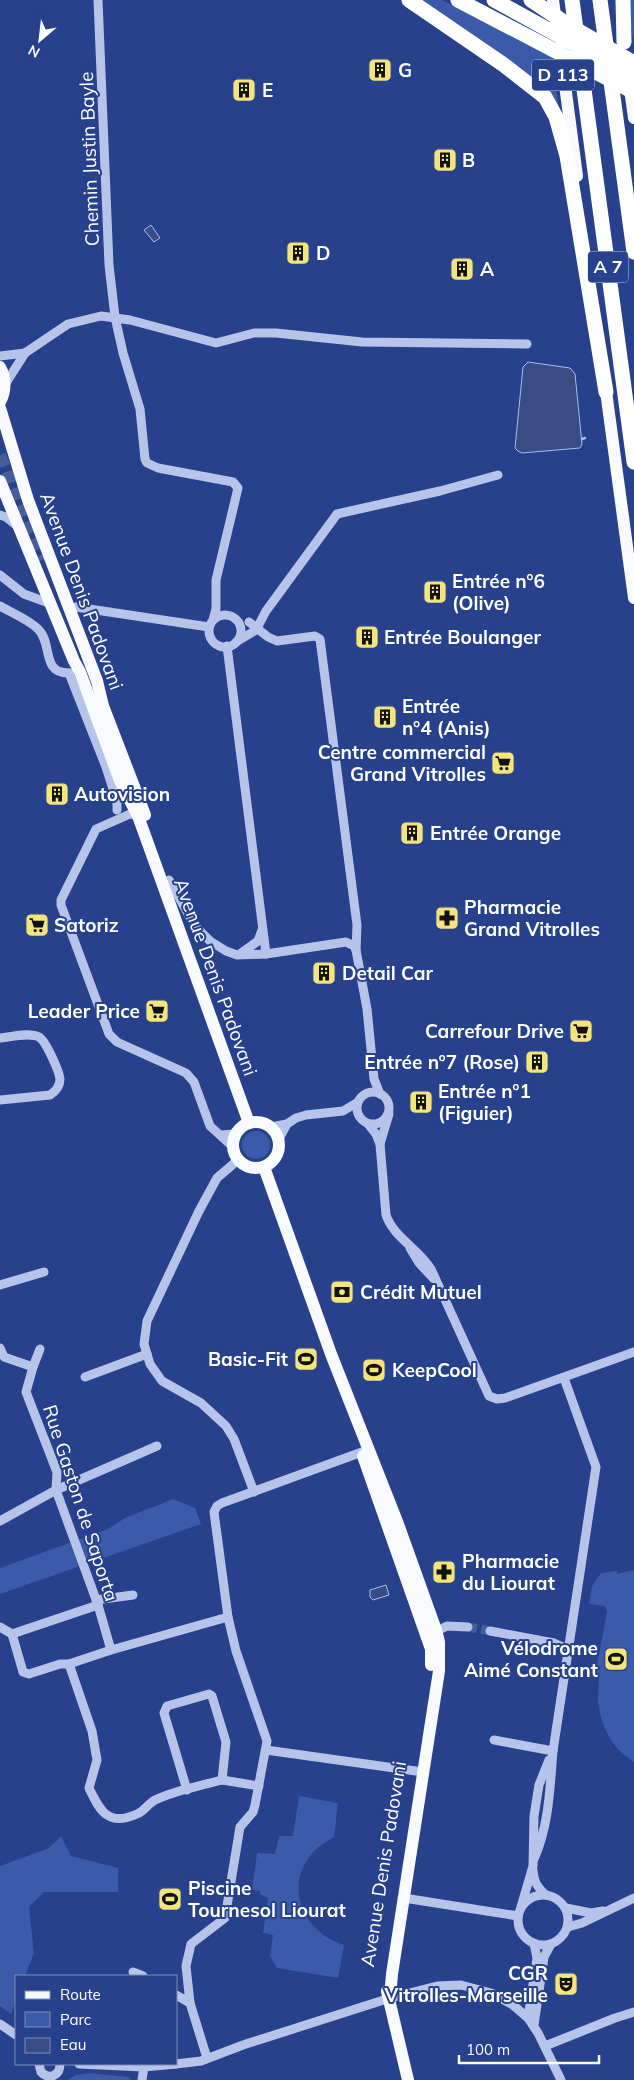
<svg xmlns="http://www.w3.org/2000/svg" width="634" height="2080" viewBox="0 0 634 2080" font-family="Mulish,sans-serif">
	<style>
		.green { fill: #3b5aa9 }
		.water { fill: #394d84; stroke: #aabdeb }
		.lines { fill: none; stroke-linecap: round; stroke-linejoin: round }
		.stream { stroke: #aabdeb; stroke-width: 2.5 }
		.minor-tunnel { stroke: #475e9d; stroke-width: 9; stroke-dasharray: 9 4.5; stroke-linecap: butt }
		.major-tunnel { stroke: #475e9d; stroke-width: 12; stroke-dasharray: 12 6; stroke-linecap: butt }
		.minor { stroke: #b6c4ea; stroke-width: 9 }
		.major { stroke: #f9fafe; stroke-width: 12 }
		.highway { stroke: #fff; stroke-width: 15 }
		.labels { text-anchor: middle; stroke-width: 4; stroke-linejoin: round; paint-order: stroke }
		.shield { fill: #27418c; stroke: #bec6dc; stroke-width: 1 }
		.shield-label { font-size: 18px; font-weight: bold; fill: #fff }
		.poi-label { font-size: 19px; font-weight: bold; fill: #fff; stroke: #27418c; text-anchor: start }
		.street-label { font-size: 19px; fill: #fff; stroke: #27418c }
	</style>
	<rect width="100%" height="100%" fill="#27418c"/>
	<g class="green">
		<polygon points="418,0 442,0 552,55 559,109"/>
		<polygon points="628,0 634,0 634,47 628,4"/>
		<circle cx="256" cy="1145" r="14"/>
		<polygon points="173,1499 195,1508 201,1524 0,1594 0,1568 108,1529 125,1518"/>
		<path d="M 634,1570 L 634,1762 C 611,1748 600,1725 598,1699 C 598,1689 601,1680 596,1671 L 607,1612 L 605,1606 L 589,1604 L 592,1586 L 601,1573 L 617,1571 L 617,1574 Z"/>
		<path d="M 299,1796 L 338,1803 L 334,1837 C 281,1864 290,1927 344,1945 L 338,1978 L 277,1968 L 270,1956 L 273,1935 L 263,1933 L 268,1898 L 260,1894 L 260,1891 L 252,1890 L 257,1853 L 275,1854 L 279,1836 L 293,1836 Z"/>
		<polygon points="61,1836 71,1856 118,1868 118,1892 44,1892 29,1907 34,1953 25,1976 16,1976 16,2000 11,2014 0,2006 0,1866 49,1848"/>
		<polygon points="90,2073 129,2077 131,2080 67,2080 76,2075"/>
	</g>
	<g class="water">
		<polygon points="151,225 160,238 154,242 144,230"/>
		<polygon points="528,362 570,368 575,374 582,444 580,448 522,453 518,451 515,448 523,367"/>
		<polygon points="386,1585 389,1595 373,1600 370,1597 370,1590"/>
	</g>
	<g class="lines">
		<polyline class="stream" points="582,439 585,438"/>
		<polyline class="minor-tunnel" points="468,1627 490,1631"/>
		<polyline class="major-tunnel" points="0,455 42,560"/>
		<g class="minor">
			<polyline points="98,0 109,265 115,317 123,353 140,409 145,459 147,463 158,468 233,482 238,488 216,580 216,609 213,620"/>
			<polyline points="0,356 25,353"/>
			<polyline points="4,386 25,353 68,324 101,316 130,320 216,343 254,333 276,333 362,342 527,344"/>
			<polyline points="0,515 6,517 16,525"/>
			<polyline points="0,575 24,594 46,602"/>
			<path d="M 0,606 C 12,613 28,619 38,629 C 53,643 41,674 69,673"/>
			<polyline points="76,607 209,627"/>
			<circle cx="225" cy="631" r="16"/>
			<polyline points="249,622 268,637 277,641 315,636 320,639 357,925 356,950 367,1009 374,1079 380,1094"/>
			<polyline points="236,642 256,630 266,611 337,514 440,491 498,475"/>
			<polyline points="227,646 266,954"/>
			<polyline points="69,673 106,767 117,801 117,810"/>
			<polyline points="138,816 130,814 96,829 61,900 61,905 109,1034 117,1042 186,1073 194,1082 210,1126 233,1147"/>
			<polyline points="169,880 195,926 210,941 226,951 237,955 266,954 346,942 354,946 356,950"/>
			<polyline points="240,954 258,941 262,930"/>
			<path d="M 0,1038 C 11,1037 29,1032 39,1037 C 46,1041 59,1071 60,1079 C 60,1086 56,1091 50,1095 L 0,1100"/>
			<circle cx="373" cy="1108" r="16"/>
			<path d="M 368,1124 L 376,1134 L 380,1144 L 386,1215 C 394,1238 418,1248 431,1269 L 489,1396 L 497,1399 L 505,1398 L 634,1352"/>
			<polyline points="271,1127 287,1124 296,1118 306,1115 343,1111 358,1102"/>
			<polyline points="221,1135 235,1134"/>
			<polyline points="279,1139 287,1124"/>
			<polyline points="380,1144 389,1114"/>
			<polyline points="238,1160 217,1178 199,1211 147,1321 144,1344 150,1364 162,1381 201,1403 226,1426 234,1439 254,1492"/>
			<polyline points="410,1248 419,1263 434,1279"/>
			<polyline points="0,1285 44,1272"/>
			<polyline points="0,1348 4,1357 33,1367 26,1392 57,1472 56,1490 98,1605 111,1650"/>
			<polyline points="33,1367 40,1349"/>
			<polyline points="85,1377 147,1354"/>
			<polyline points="0,1521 56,1490 157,1446"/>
			<polyline points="96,1600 133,1595"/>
			<polyline points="0,1627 12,1634 98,1605"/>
			<polyline points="490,1631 554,1643 563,1647 567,1653"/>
			<polyline points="433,1633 447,1626 468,1627"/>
			<polyline points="12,1634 23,1672 29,1674 60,1664 69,1664 111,1650 228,1617"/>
			<path d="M 69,1664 L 92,1731 L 97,1760 L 89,1788 C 100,1811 108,1827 137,1814 C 144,1811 149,1803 155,1800 C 173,1791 195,1787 214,1782 L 222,1780 L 259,1786"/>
			<polyline points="494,1740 553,1751"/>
			<polyline points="266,1750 416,1771"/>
			<polyline points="187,1790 164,1713 167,1706 209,1694 212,1696 226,1742 222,1780"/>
			<path d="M 534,1859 C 549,1826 550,1787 553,1751 L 596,1467 L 564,1378"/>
			<path d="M 533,1870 C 534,1882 537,1887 546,1895"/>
			<circle cx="543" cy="1920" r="25"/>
			<polyline points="404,1898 518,1916"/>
			<polyline points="521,1907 533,1866 534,1816 539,1785 549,1760"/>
			<polyline points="566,1908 591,1913 603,1911"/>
			<polyline points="568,1927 582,1923 634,1898"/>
			<polyline points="133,1972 143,1976"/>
			<polyline points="176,1995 190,2003 186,1966 191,1944 225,1918 240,1827 253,1812 255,1805 267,1741 236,1651 228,1617 214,1512 217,1506 222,1503 362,1452"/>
			<polyline points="190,2003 207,2058"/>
			<polyline points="528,2018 537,1958 534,1943"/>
			<polyline points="0,2024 16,2035"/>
			<polyline points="534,2025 544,1957 551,1944"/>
			<polyline points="545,2046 615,2018 634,2012"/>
			<path d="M 39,2064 L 41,2072 C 49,2080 60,2076 60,2064"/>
			<polyline points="79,2064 144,2067 176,2064"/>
			<polyline points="176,2064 201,2061 243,2045 390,1998 437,1986 461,1985 491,1993 513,2005 528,2018 538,2033 561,2080"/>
			<polyline points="142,2080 144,2067"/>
		</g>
		<g class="major">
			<polyline points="553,0 556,22"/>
			<polyline points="560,47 577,176"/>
			<polyline points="629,82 634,118"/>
			<path d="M 0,367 C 6,378 6,391 0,402"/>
			<polyline points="605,384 634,598"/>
			<polyline points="0,408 28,500 97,681 103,706 145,815"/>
			<polyline points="0,481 74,661 80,672 120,781 138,816 249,1123"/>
			<circle cx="256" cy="1145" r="23"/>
			<polyline points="264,1167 331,1354 398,1524 436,1630 439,1642 439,1671 392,1974 390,1998"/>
			<polyline points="363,1456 431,1649 431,1665"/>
			<polyline points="387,1991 408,2080"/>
		</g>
		<g class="highway">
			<polyline points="409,0 504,65 545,97 556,117 567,156 606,392"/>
			<polyline points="458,0 634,92"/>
			<polyline points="494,0 634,77"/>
			<polyline points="531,0 570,26 634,63"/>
			<polyline points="572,0 634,462"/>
			<polyline points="600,0 634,252"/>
			<polyline points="623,0 624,42"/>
		</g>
	</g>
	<defs>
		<g id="building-square" transform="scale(1.25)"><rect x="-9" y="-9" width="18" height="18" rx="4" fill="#f3e57b" stroke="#27418c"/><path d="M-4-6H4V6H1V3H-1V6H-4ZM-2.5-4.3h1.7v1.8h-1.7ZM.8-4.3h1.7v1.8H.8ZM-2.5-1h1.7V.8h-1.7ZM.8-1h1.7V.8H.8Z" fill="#111"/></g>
		<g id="supermarket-square" transform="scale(1.25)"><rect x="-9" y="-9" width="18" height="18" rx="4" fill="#f3e57b" stroke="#27418c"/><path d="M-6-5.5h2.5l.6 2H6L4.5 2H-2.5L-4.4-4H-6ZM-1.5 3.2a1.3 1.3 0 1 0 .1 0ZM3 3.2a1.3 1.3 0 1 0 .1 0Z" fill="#111"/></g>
		<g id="pharmacy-square" transform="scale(1.25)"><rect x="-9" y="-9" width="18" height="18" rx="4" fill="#f3e57b" stroke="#27418c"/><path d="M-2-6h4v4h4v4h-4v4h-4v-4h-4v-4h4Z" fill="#111"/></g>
		<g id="bank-square" transform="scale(1.25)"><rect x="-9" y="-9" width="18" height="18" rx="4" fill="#f3e57b" stroke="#27418c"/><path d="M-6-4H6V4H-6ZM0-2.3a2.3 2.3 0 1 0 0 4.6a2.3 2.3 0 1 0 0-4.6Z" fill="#111"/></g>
		<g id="stadium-square" transform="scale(1.25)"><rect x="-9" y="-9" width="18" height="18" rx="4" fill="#f3e57b" stroke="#27418c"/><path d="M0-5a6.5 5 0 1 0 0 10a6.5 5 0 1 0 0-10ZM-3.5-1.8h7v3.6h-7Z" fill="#111"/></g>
		<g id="theatre-square" transform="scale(1.25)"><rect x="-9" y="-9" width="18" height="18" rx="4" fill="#f3e57b" stroke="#27418c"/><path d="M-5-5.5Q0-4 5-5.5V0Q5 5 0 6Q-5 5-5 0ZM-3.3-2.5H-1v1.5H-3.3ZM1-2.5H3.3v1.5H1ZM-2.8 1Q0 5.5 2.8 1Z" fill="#111"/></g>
	</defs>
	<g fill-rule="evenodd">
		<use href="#building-square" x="380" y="70"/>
		<use href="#building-square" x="244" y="90"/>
		<use href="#building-square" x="445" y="160"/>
		<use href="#building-square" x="298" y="253"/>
		<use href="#building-square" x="462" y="269"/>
		<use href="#building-square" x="435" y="592"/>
		<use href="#building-square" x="367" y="637"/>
		<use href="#building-square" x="385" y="717"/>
		<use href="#supermarket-square" x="503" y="763"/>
		<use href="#building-square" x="57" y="794"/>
		<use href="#building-square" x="412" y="833"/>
		<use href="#pharmacy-square" x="447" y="918"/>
		<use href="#supermarket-square" x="37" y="925"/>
		<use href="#building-square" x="324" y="973"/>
		<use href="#supermarket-square" x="157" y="1011"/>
		<use href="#supermarket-square" x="581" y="1031"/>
		<use href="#building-square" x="537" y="1062"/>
		<use href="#building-square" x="421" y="1102"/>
		<use href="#bank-square" x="342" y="1292"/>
		<use href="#stadium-square" x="306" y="1359"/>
		<use href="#stadium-square" x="374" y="1370"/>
		<use href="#pharmacy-square" x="444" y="1572"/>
		<use href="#stadium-square" x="616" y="1659"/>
		<use href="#stadium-square" x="170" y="1899"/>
		<use href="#theatre-square" x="566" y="1984"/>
	</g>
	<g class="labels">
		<g class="shield">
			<rect x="532" y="59.5" width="62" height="31" rx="4"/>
			<rect x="588" y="251.5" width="40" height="31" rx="4"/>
		</g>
		<g class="shield-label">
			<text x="563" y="81">D 113</text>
			<text x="608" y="273">A 7</text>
		</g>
		<g class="poi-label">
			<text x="398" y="77">G</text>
			<text x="262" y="97">E</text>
			<text x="462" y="167">B</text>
			<text x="316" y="260">D</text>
			<text x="480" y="276">A</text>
			<text x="452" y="588">Entrée n°6<tspan x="452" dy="22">(Olive)</tspan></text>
			<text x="384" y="644">Entrée Boulanger</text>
			<text x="402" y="713">Entrée<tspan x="402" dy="22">n°4 (Anis)</tspan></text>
			<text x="486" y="759" text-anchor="end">Centre commercial<tspan x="486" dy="22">Grand Vitrolles</tspan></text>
			<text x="74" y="801">Autovision</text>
			<text x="430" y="840">Entrée Orange</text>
			<text x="464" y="914">Pharmacie<tspan x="464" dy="22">Grand Vitrolles</tspan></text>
			<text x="54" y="932">Satoriz</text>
			<text x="342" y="980">Detail Car</text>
			<text x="140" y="1018" text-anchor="end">Leader Price</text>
			<text x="564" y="1038" text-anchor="end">Carrefour Drive</text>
			<text x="520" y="1069" text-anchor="end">Entrée n°7 (Rose)</text>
			<text x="438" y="1098">Entrée n°1<tspan x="438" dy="22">(Figuier)</tspan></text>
			<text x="360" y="1299">Crédit Mutuel</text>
			<text x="288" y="1366" text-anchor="end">Basic-Fit</text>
			<text x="392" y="1377">KeepCool</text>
			<text x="462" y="1568">Pharmacie<tspan x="462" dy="22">du Liourat</tspan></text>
			<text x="598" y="1655" text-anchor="end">Vélodrome<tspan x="598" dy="22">Aimé Constant</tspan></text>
			<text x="188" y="1895">Piscine<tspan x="188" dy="22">Tournesol Liourat</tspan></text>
			<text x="548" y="1980" text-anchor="end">CGR<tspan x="548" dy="22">Vitrolles-Marseille</tspan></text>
		</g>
		<g class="street-label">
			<text transform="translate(89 159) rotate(-92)" y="7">Chemin Justin Bayle</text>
			<text transform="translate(82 591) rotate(70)" y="7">Avenue Denis Padovani</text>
			<text transform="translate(216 977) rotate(70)" y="7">Avenue Denis Padovani</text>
			<text transform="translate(81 1503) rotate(72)" y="7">Rue Gaston de Saporta</text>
			<text transform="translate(383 1864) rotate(-81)" y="7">Avenue Denis Padovani</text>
		</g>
	</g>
	<rect x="15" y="1975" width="162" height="90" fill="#27418c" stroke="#7d8dba"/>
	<rect x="25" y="1991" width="25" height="8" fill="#f9fafe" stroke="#7d8dba"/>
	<text x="60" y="2000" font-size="15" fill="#ffffff">Route</text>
	<rect x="25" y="2012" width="25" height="15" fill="#3b5aa9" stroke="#7d8dba"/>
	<text x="60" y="2025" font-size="15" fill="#ffffff">Parc</text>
	<rect x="25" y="2038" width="25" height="15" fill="#394d84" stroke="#7d8dba"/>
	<text x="60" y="2050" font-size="15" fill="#ffffff">Eau</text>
	<g transform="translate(40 40) rotate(208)" stroke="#27418c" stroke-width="4" paint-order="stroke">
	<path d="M0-4L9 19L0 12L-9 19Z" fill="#ffffff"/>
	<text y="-8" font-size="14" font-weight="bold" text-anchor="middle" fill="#ffffff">N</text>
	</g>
	<path d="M459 2055v8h140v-8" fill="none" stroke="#ffffff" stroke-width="2.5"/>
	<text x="466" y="2055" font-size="15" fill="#ffffff" stroke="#27418c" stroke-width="4" paint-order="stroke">100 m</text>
</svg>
